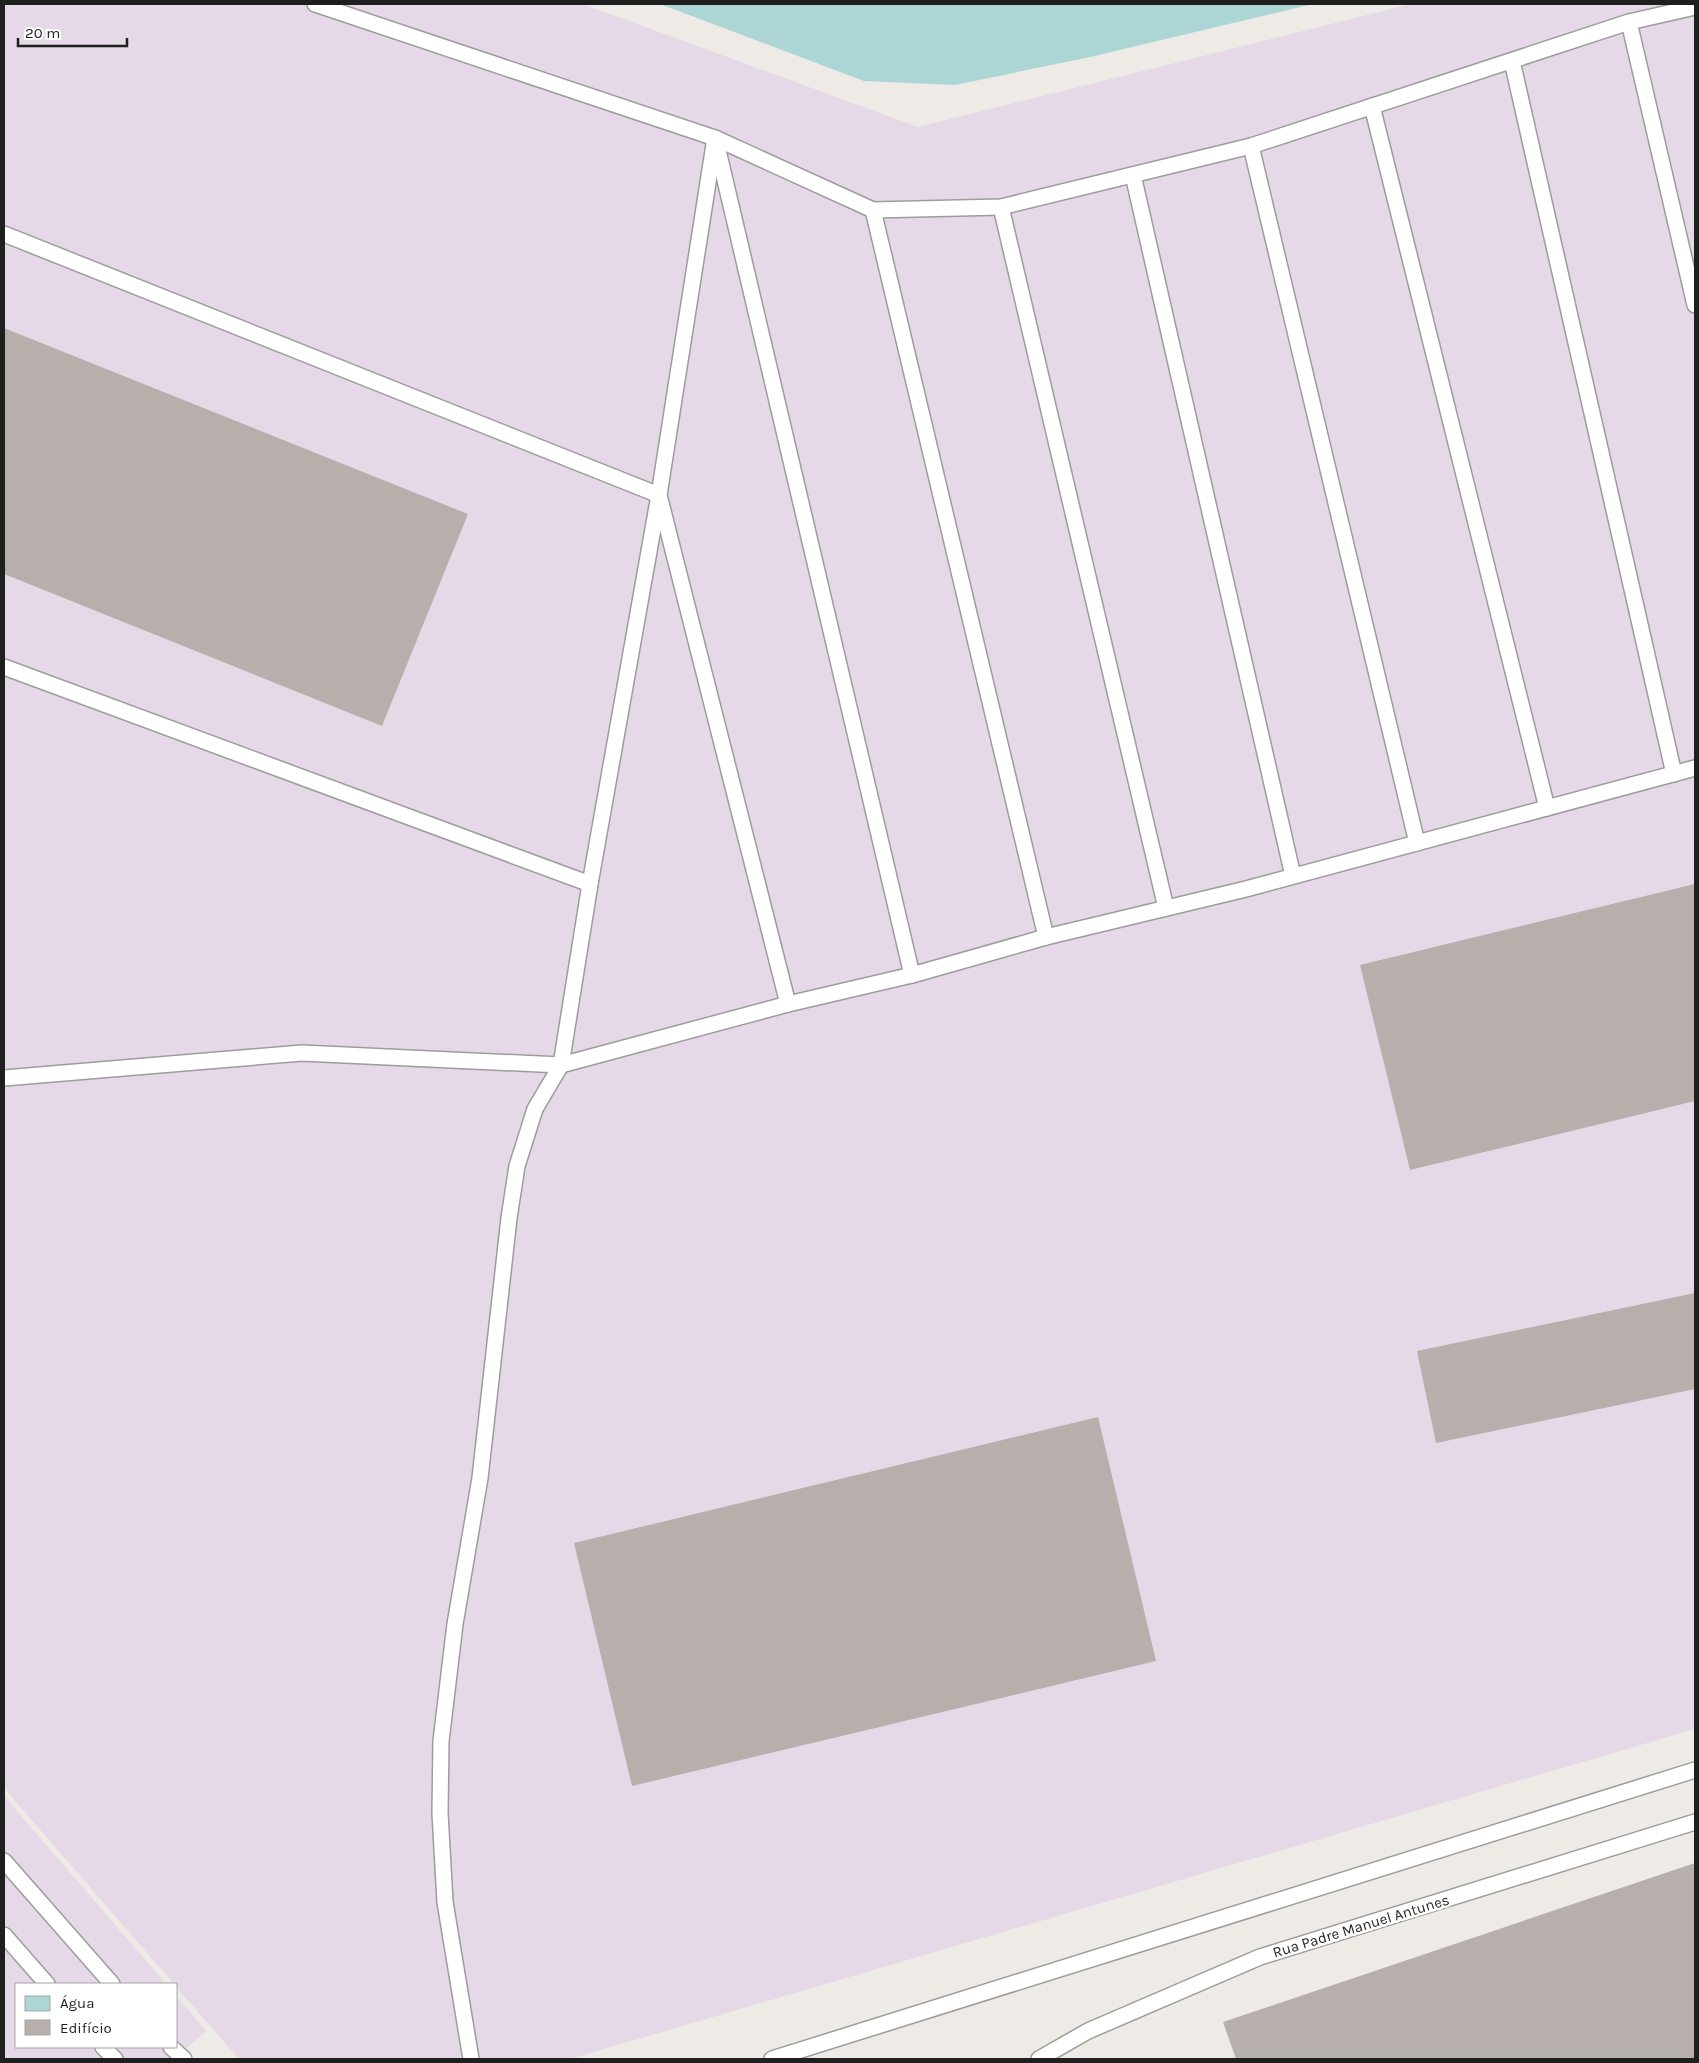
<svg xmlns="http://www.w3.org/2000/svg" width="1699" height="2063" viewBox="0 0 1699 2063" font-family="Karla,sans-serif">
	<style>
		.industrial { fill: #e6d9e7 }
		.water { fill: #acd5d6 }
		.building { fill: #b7afac }
		.lines { fill: none; stroke-linecap: round; stroke-linejoin: round }
		.lane-casing { stroke: #9c9c9c; stroke-width: 18 }
		.lane { stroke: #fff; stroke-width: 15 }
		.labels { text-anchor: middle; stroke-width: 5; stroke-linejoin: round; paint-order: stroke }
		.street-label { font-size: 15px; fill: #1f1f1f; stroke: #fff }
	</style>
	<rect width="100%" height="100%" fill="#eeeae6"/>
	<g class="industrial">
		<polygon points="4,4 583,4 918,127 1411,4 1695,4 1695,1729 570,2059 239,2059 176,1987 176,1984 174,1984 4,1788"/>
		<polygon points="4,1796 166,1984 16,1984 16,2047 176,2047 176,1996 206,2031 175,2059 4,2059"/>
	</g>
	<polygon class="water" points="660,4 1313,4 1090,57 955,85 864,81"/>
	<g class="building">
		<polygon points="4,328 468,514 382,726 4,574"/>
		<polygon points="1695,884 1695,1101 1410,1170 1360,965"/>
		<polygon points="1695,1293 1695,1389 1436,1443 1417,1351"/>
		<polygon points="1098,1417 1156,1661 632,1786 574,1543"/>
		<polygon points="1695,1863 1695,2059 1236,2059 1223,2022"/>
	</g>
	<g class="lines">
		<g class="lane-casing">
			<g id="lane">
				<polyline points="315,4 715,138 873,210 1001,207 1251,146 1629,22 1695,7"/>
				<polyline points="1629,22 1695,305"/>
				<polyline points="1512,61 1674,774"/>
				<polyline points="1372,106 1547,808"/>
				<polyline points="717,146 912,975"/>
				<polyline points="1251,146 1417,843"/>
				<polyline points="1133,175 1293,876"/>
				<polyline points="1001,207 1166,908"/>
				<polyline points="873,210 1046,937"/>
				<polyline points="4,234 659,495 788,1004"/>
				<polyline points="4,667 590,884"/>
				<polyline points="4,1078 302,1053 561,1065 788,1004 912,975 1046,937 1246,889 1695,768"/>
				<polyline points="4,1861 112,1984"/>
				<polyline points="4,1935 47,1984"/>
				<polyline points="103,2047 115,2059"/>
				<polyline points="171,2047 184,2059"/>
				<polyline points="471,2059 445,1902 440,1813 441,1741 455,1624 480,1478 509,1218 517,1166 535,1109 561,1065 590,884 659,495 715,138"/>
				<polyline points="772,2059 1695,1770"/>
				<polyline points="1039,2059 1088,2031 1260,1957 1695,1822"/>
			</g>
		</g>
		<use href="#lane" class="lane"/>
	</g>
	<g class="labels">
		<g class="street-label">
			<text transform="translate(1361 1926) rotate(-17)" y="5">Rua Padre Manuel Antunes</text>
		</g>
	</g>
	<rect width="1699" height="2063" fill="none" stroke="#1f1f1f" stroke-width="10"/>
	<rect x="15" y="1983" width="162" height="65" fill="#ffffff" stroke="#a5a5a5"/>
	<rect x="25" y="1996" width="25" height="15" fill="#acd5d6" stroke="#a5a5a5"/>
	<text x="60" y="2008" font-size="15" fill="#1f1f1f">Água</text>
	<rect x="25" y="2020" width="25" height="15" fill="#b7afac" stroke="#a5a5a5"/>
	<text x="60" y="2033" font-size="15" fill="#1f1f1f">Edifício</text>
	<path d="M18 38v8h109v-8" fill="none" stroke="#1f1f1f" stroke-width="2.5"/>
	<text x="25" y="38" font-size="15" fill="#1f1f1f" stroke="#ffffff" stroke-width="4" paint-order="stroke">20 m</text>
</svg>
